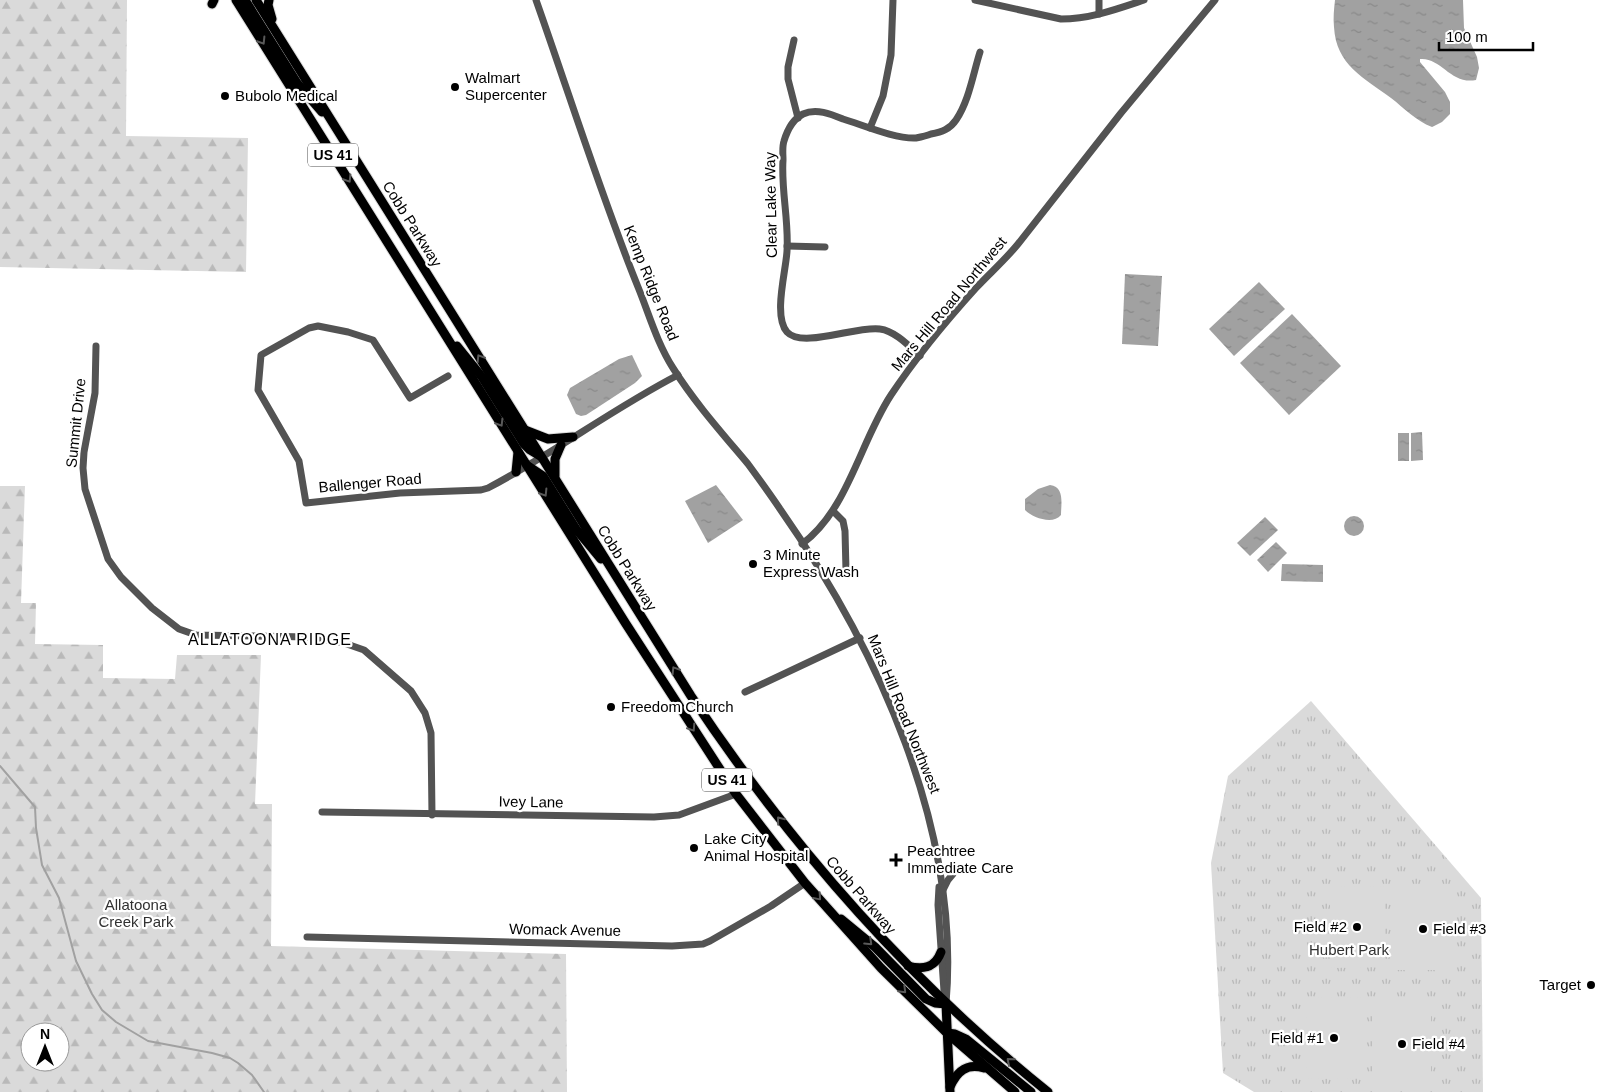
<svg xmlns="http://www.w3.org/2000/svg" width="1619" height="1092" viewBox="0 0 1619 1092" font-family="Helvetica,sans-serif">
	<style>
		.forest { fill: url(#forest-firs); fill-rule: evenodd }
		.park { fill: url(#park-tufts) }
		.pitch { fill: #dadada }
		.water { fill: url(#water-ripples) }
		.lines { fill: none; stroke-linecap: round; stroke-linejoin: round }
		.stream { stroke: #a1a1a1; stroke-width: 2 }
		.major-casing { stroke: #dbdbdb; stroke-width: 11 }
		.minor { stroke: #535353; stroke-width: 7 }
		.major { stroke: #000; stroke-width: 9 }
		.oneway { stroke: #595959 }
		.poi-dot { fill: #000; stroke: #fff; stroke-width: 2 }
		.labels { text-anchor: middle; stroke-width: 4.5; stroke-linejoin: round; paint-order: stroke }
		.shield { fill: #fff; stroke: #4c4c4c; stroke-width: 1 }
		.shield-label { font-size: 14px; font-weight: bold; fill: #000 }
		.poi-label { font-size: 15px; fill: #000; stroke: #fff; text-anchor: start }
		.street-label { font-size: 15px; fill: #000; stroke: #fff }
		.park-label { font-size: 15px; fill: #313131; stroke: #fff }
		.neighbourhood-label { font-size: 16px; letter-spacing: 1px; fill: #000; stroke: #fff }
	</style>
	<defs>
		<pattern id="forest-firs" width="22" height="20" patternUnits="userSpaceOnUse" patternTransform="scale(1.25)"><rect width="22" height="20" fill="#dadada"/><path d="M5 1l3.5 6h-7zM16 11l3.5 6h-7z" fill="#b9b9b9"/></pattern>
		<pattern id="park-tufts" width="24" height="20" patternUnits="userSpaceOnUse" patternTransform="scale(1.25)"><rect width="24" height="20" fill="#dadada"/><path d="M3 7l-1-3M5 7V3M7 7l1-3M15 17l-1-3M17 17v-4M19 17l1-3" fill="none" stroke="#b9b9b9"/></pattern>
		<pattern id="water-ripples" width="26" height="14" patternUnits="userSpaceOnUse" patternTransform="scale(1.25)"><rect width="26" height="14" fill="#a1a1a1"/><path d="M2 4q2-2 4 0t4 0M15 11q2-2 4 0t4 0" fill="none" stroke="#898989"/></pattern>
	</defs>
	<rect width="100%" height="100%" fill="#fff"/>
	<g class="forest">
		<polygon points="0,0 127,0 126,136 248,138 246,272 0,267"/>
		<path d="M 0,486 L 25,486 L 21,603 L 36,603 L 35,644 L 103,645 L 103,678 L 175,679 L 177,655 L 261,655 L 255,804 L 272,804 L 271,946 L 566,954 L 567,1092 L 0,1092 ZM 30,1032 L 60,1032 L 60,1062 L 30,1062 Z"/>
	</g>
	<polygon class="park" points="1311,701 1481,898 1483,1092 1254,1092 1223,1073 1211,863 1228,776"/>
	<g class="pitch">
		<polygon points="1385,886 1385,967 1330,968 1330,887"/>
		<rect x="1396" y="889" width="55" height="81"/>
		<polygon points="1362,997 1362,1078 1307,1079 1307,998"/>
		<rect x="1372" y="997" width="59" height="94"/>
	</g>
	<g class="water">
		<path d="M 1335,0 L 1463,0 L 1464,28 L 1477,57 L 1479,68 L 1476,80 C 1451,85 1441,57 1420,59 L 1420,62 L 1445,92 L 1450,102 L 1450,114 L 1442,122 L 1432,127 C 1416,121 1404,108 1391,98 C 1364,78 1336,65 1334,27 C 1333,18 1334,9 1335,0 Z"/>
		<polygon points="1125,274 1162,276 1158,346 1122,344"/>
		<polygon points="1259,282 1285,309 1234,356 1209,329"/>
		<polygon points="1292,314 1341,366 1289,415 1240,363"/>
		<polygon points="632,355 642,376 635,383 586,415 581,416 576,414 567,395 570,388 619,359"/>
		<polygon points="1422,432 1423,460 1411,461 1411,433"/>
		<rect x="1398" y="433" width="11" height="28"/>
		<polygon points="716,485 743,520 708,543 685,501"/>
		<path d="M 1050,485 C 1065,487 1061,504 1061,515 C 1053,525 1033,518 1025,510 L 1025,499 L 1038,489 Z"/>
		<circle cx="1354" cy="526" r="10"/>
		<polygon points="1265,517 1278,530 1250,556 1237,543"/>
		<polygon points="1276,542 1287,553 1268,572 1257,560"/>
		<polygon points="1282,564 1323,565 1323,582 1281,581"/>
	</g>
	<g class="lines">
		<polyline class="stream" points="0,766 35,807 36,828 42,865 59,898 76,961 92,994 102,1010 116,1022 148,1041 212,1053 230,1058 238,1063 252,1075 264,1092"/>
		<g class="major-casing">
			<g id="major">
				<polyline points="236,0 626,624 736,794 805,883 881,968 947,1033 1015,1092"/>
				<polyline points="245,0 297,83 322,112"/>
				<path d="M 256,0 L 691,696 C 791,846 907,979 1048,1092"/>
				<polyline points="269,0 268,5 272,19"/>
				<polyline points="212,4 214,0"/>
				<polyline points="457,346 482,377 524,444 530,450 540,456"/>
				<polyline points="525,430 548,439 573,437"/>
				<polyline points="528,466 543,476 576,529 601,559"/>
				<polyline points="516,472 518,452"/>
				<polyline points="555,476 555,459 561,445"/>
				<polyline points="841,919 875,947 926,999 935,1003 946,1004"/>
				<path d="M 908,966 C 923,970 935,968 941,952"/>
				<polyline points="946,1004 950,1092"/>
				<polyline points="947,1033 955,1034 966,1039 1031,1092"/>
				<path d="M 950,1087 C 957,1071 967,1063 984,1068"/>
			</g>
		</g>
		<g class="minor">
			<path d="M 536,0 C 570,96 600,193 638,287 C 649,314 657,343 673,368 C 695,403 722,433 748,464 C 759,479 770,494 780,509 C 878,649 961,829 946,1004"/>
			<path d="M 975,0 L 1061,19 C 1090,19 1117,9 1144,0"/>
			<polyline points="1099,0 1099,14"/>
			<polyline points="794,40 788,67 788,79 798,118"/>
			<polyline points="870,128 883,96 891,55 893,0"/>
			<polyline points="787,246 825,247"/>
			<polyline points="96,346 95,393 84,452 83,468 85,489 108,559 121,577 152,608 179,629 196,635 309,637 344,643 364,650 411,691 425,713 431,733 432,815"/>
			<path d="M 920,356 C 909,346 895,331 880,329 C 859,325 802,349 787,332 C 773,316 786,271 787,251 C 789,221 781,190 783,160 C 783,154 782,147 784,141 C 787,131 793,119 803,114 C 816,108 831,114 843,119 C 863,125 895,139 916,138 C 921,137 926,136 931,134 C 942,132 950,129 956,120 C 969,101 973,74 980,52"/>
			<path d="M 448,376 L 410,398 L 373,340 L 348,332 L 318,326 L 309,328 L 261,355 L 258,390 L 299,461 L 306,503 L 400,493 L 481,490 L 488,488 C 553,454 612,409 678,375"/>
			<polyline points="833,511 843,521 845,531 846,571"/>
			<path d="M 802,544 C 848,510 860,442 891,395 C 915,359 947,320 976,288 C 990,273 1005,260 1018,244 L 1121,113 L 1215,0"/>
			<polyline points="745,692 860,638"/>
			<polyline points="322,812 654,817 679,815 736,794"/>
			<polyline points="939,887 938,905 944,991"/>
			<polyline points="943,890 948,880 953,874"/>
			<polyline points="307,937 672,946 703,944 710,941 771,906 805,883"/>
		</g>
		<use href="#major" class="major"/>
	</g>
	<defs><path id="oneway-chevron" d="M-2-3.5L2.5 0L-2 3.5" fill="none" stroke-width="1.6" stroke-linecap="round" stroke-linejoin="round" transform="scale(1.25)"/></defs>
	<g class="oneway">
		<use href="#oneway-chevron" transform="translate(262 41) rotate(58)"/>
		<use href="#oneway-chevron" transform="translate(348 179) rotate(58)"/>
		<use href="#oneway-chevron" transform="translate(480 358) rotate(-122)"/>
		<use href="#oneway-chevron" transform="translate(500 423) rotate(58)"/>
		<use href="#oneway-chevron" transform="translate(544 493) rotate(58)"/>
		<use href="#oneway-chevron" transform="translate(675 670) rotate(-122)"/>
		<use href="#oneway-chevron" transform="translate(692 728) rotate(57)"/>
		<use href="#oneway-chevron" transform="translate(780 820) rotate(-129)"/>
		<use href="#oneway-chevron" transform="translate(818 897) rotate(49)"/>
		<use href="#oneway-chevron" transform="translate(869 942) rotate(43)"/>
		<use href="#oneway-chevron" transform="translate(903 990) rotate(45)"/>
		<use href="#oneway-chevron" transform="translate(1010 1061) rotate(-139)"/>
	</g>
	<g class="poi-dot">
		<circle cx="455" cy="87" r="5"/>
		<circle cx="225" cy="96" r="5"/>
		<circle cx="753" cy="564" r="5"/>
		<circle cx="611" cy="707" r="5"/>
		<circle cx="694" cy="848" r="5"/>
		<path d="M893.5 852.5h5v5h5v5h-5v5h-5v-5h-5v-5h5z"/>
		<circle cx="1357" cy="927" r="5"/>
		<circle cx="1423" cy="929" r="5"/>
		<circle cx="1591" cy="985" r="5"/>
		<circle cx="1334" cy="1038" r="5"/>
		<circle cx="1402" cy="1044" r="5"/>
	</g>
	<g class="labels">
		<g class="shield">
			<rect x="308" y="143.5" width="50" height="23" rx="4"/>
			<rect x="702" y="768.5" width="50" height="23" rx="4"/>
		</g>
		<g class="shield-label">
			<text x="333" y="160">US 41</text>
			<text x="727" y="785">US 41</text>
		</g>
		<g class="poi-label">
			<text x="465" y="83">Walmart<tspan x="465" dy="17">Supercenter</tspan></text>
			<text x="235" y="101">Bubolo Medical</text>
			<text x="763" y="560">3 Minute<tspan x="763" dy="17">Express Wash</tspan></text>
			<text x="621" y="712">Freedom Church</text>
			<text x="704" y="844">Lake City<tspan x="704" dy="17">Animal Hospital</tspan></text>
			<text x="907" y="856">Peachtree<tspan x="907" dy="17">Immediate Care</tspan></text>
			<text x="1347" y="932" text-anchor="end">Field #2</text>
			<text x="1433" y="934">Field #3</text>
			<text x="1581" y="990" text-anchor="end">Target</text>
			<text x="1324" y="1043" text-anchor="end">Field #1</text>
			<text x="1412" y="1049">Field #4</text>
		</g>
		<g class="street-label">
			<text transform="translate(771 205) rotate(-91)" y="5">Clear Lake Way</text>
			<text transform="translate(412 224) rotate(58)" y="5">Cobb Parkway</text>
			<text transform="translate(651 283) rotate(68)" y="5">Kemp Ridge Road</text>
			<text transform="translate(949 304) rotate(-50)" y="5">Mars Hill Road Northwest</text>
			<text transform="translate(76 423) rotate(-84)" y="5">Summit Drive</text>
			<text transform="translate(370 483) rotate(-5)" y="5">Ballenger Road</text>
			<text transform="translate(627 568) rotate(58)" y="5">Cobb Parkway</text>
			<text transform="translate(904 714) rotate(68)" y="5">Mars Hill Road Northwest</text>
			<text transform="translate(531 802) rotate(1)" y="5">Ivey Lane</text>
			<text transform="translate(861 895) rotate(49)" y="5">Cobb Parkway</text>
			<text transform="translate(565 930) rotate(1)" y="5">Womack Avenue</text>
		</g>
		<g class="park-label">
			<text x="136" y="910">Allatoona<tspan x="136" dy="17">Creek Park</tspan></text>
			<text x="1349" y="955">Hubert Park</text>
		</g>
		<g class="neighbourhood-label">
			<text x="270" y="645">ALLATOONA RIDGE</text>
		</g>
	</g>
	<g transform="translate(45 1047)"><circle r="24" fill="#ffffff" stroke="#999999"/>
	<path d="M0-4L9 19L0 12L-9 19Z" fill="#000000"/>
	<text y="-8" font-size="14" font-weight="bold" text-anchor="middle" fill="#000000">N</text>
	</g>
	<path d="M1439 42v8h94v-8" fill="none" stroke="#000000" stroke-width="2.5"/>
	<text x="1446" y="42" font-size="15" fill="#000000" stroke="#ffffff" stroke-width="4" paint-order="stroke">100 m</text>
</svg>
